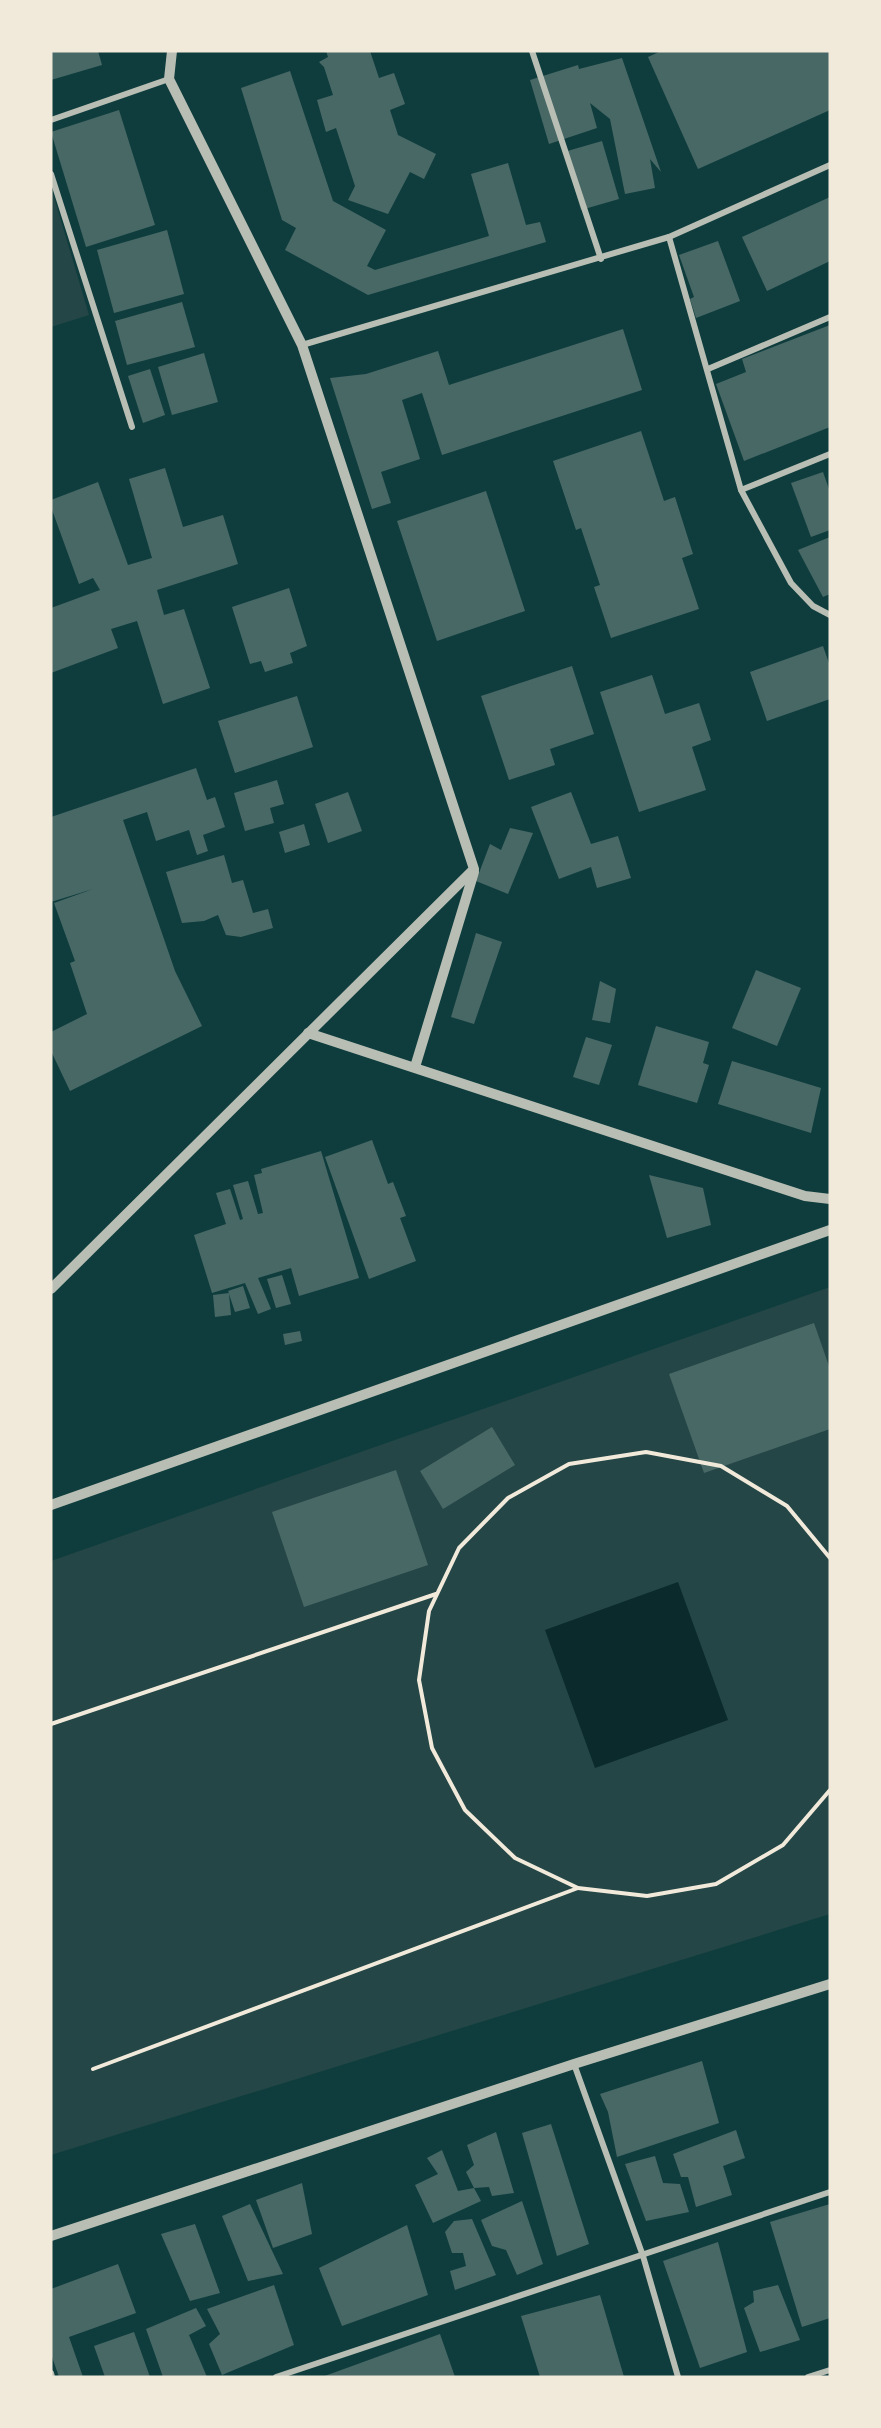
<svg xmlns="http://www.w3.org/2000/svg" width="881" height="2428" viewBox="0 0 881 2428" font-family="Commissioner,sans-serif">
	<style>
		.green { fill: #244646 }
		.water { fill: #0a2a2b }
		.building { fill: #486865 }
		.lines { fill: none; stroke-linecap: round; stroke-linejoin: round }
		.path { stroke: #f1e9da; stroke-width: 4 }
		.minor { stroke: #b8beb3; stroke-width: 6 }
		.tertiary { stroke: #b8beb3; stroke-width: 10 }
	</style>
	<rect width="100%" height="100%" fill="#0f3d3e"/>
	<g class="green">
		<polygon points="51,187 89,315 51,327"/>
		<polygon points="830,1287 830,1914 51,2155 51,1561"/>
	</g>
	<polygon class="water" points="678,1582 728,1720 595,1768 545,1630"/>
	<g class="building">
		<polygon points="51,51 98,51 102,65 51,80"/>
		<polygon points="326,51 370,51 379,78 394,73 405,104 390,110 398,135 436,154 424,179 410,172 388,214 348,200 355,186 336,128 326,132 317,100 333,95 324,67 319,62 328,57"/>
		<polygon points="661,51 830,51 830,110 698,169 648,57"/>
		<polygon points="622,58 661,172 650,159 655,188 625,194 610,119 590,103 597,128 549,144 530,80 578,65 579,69"/>
		<polygon points="290,71 333,201 386,230 367,266 375,270 489,236 471,174 508,163 526,225 540,222 546,242 368,295 285,250 296,228 282,220 241,88"/>
		<polygon points="119,110 155,225 86,247 51,132"/>
		<polygon points="602,141 619,199 581,210 564,152"/>
		<polygon points="830,197 830,261 767,291 742,237"/>
		<polygon points="167,230 184,294 114,313 97,250"/>
		<polygon points="718,241 740,301 696,318 690,299 694,297 679,255"/>
		<polygon points="182,302 195,347 127,365 115,321"/>
		<polygon points="830,325 830,427 744,461 716,384 746,372 742,359"/>
		<polygon points="623,329 642,390 442,455 422,393 402,400 420,459 381,472 391,503 372,509 330,378 366,374 438,351 449,385"/>
		<polygon points="204,353 218,402 172,415 158,367"/>
		<polygon points="150,369 165,415 143,423 128,376"/>
		<polygon points="641,431 664,501 675,497 693,554 682,558 699,609 611,638 594,587 600,585 581,528 576,530 553,461"/>
		<polygon points="165,468 183,527 223,515 238,564 157,590 164,615 184,609 210,688 163,704 137,621 111,629 118,648 51,673 51,608 100,590 93,578 79,584 51,507 51,500 98,482 128,565 152,558 129,479"/>
		<polygon points="823,472 830,492 830,530 811,537 791,483"/>
		<polygon points="486,491 525,611 437,641 397,521"/>
		<polygon points="830,537 830,594 823,597 798,550"/>
		<polygon points="289,588 307,646 290,653 293,663 265,672 261,661 250,664 232,607"/>
		<polygon points="823,646 830,666 830,699 767,721 750,672"/>
		<polygon points="572,666 594,734 550,749 555,765 509,780 481,696"/>
		<polygon points="652,675 665,714 699,703 711,740 692,747 706,790 639,812 600,692"/>
		<polygon points="297,696 313,747 235,773 218,721"/>
		<polygon points="196,768 207,800 215,797 225,827 203,835 208,851 197,855 189,830 156,841 147,812 123,820 175,971 202,1026 70,1091 51,1051 51,1032 87,1014 70,963 75,961 54,903 93,889 51,902 51,817"/>
		<polygon points="277,780 284,804 270,808 274,823 245,831 234,793"/>
		<polygon points="348,792 362,831 328,843 315,804"/>
		<polygon points="571,792 591,844 618,836 631,878 597,888 591,867 559,879 531,807"/>
		<polygon points="304,824 310,845 285,853 279,832"/>
		<polygon points="510,828 533,833 508,894 476,881 490,844 501,850"/>
		<polygon points="224,855 232,883 243,880 253,913 268,909 273,928 241,937 226,935 218,915 204,921 182,923 166,872"/>
		<polygon points="476,933 502,942 474,1024 451,1017"/>
		<polygon points="756,970 801,988 777,1046 732,1028"/>
		<polygon points="600,981 616,989 610,1023 592,1020"/>
		<polygon points="656,1026 709,1042 703,1063 709,1065 697,1103 638,1085"/>
		<polygon points="586,1037 612,1045 599,1085 573,1077"/>
		<polygon points="732,1061 821,1088 811,1133 718,1104"/>
		<polygon points="372,1140 388,1184 393,1182 406,1216 400,1218 416,1261 369,1279 325,1157"/>
		<polygon points="321,1151 359,1278 299,1296 291,1268 258,1278 271,1309 258,1314 245,1283 212,1293 194,1235 226,1224 216,1193 230,1189 240,1220 243,1219 233,1185 248,1181 258,1214 263,1213 254,1175 262,1173 261,1169"/>
		<polygon points="649,1175 703,1188 711,1225 667,1238"/>
		<polygon points="282,1275 291,1304 276,1308 267,1279"/>
		<polygon points="243,1286 250,1308 235,1312 229,1294 231,1315 215,1317 213,1295 229,1293 228,1291"/>
		<polygon points="814,1323 830,1369 830,1429 704,1473 669,1374"/>
		<polygon points="300,1331 302,1341 285,1345 283,1334"/>
		<polygon points="492,1427 515,1465 443,1509 420,1471"/>
		<polygon points="396,1470 428,1565 304,1607 272,1512"/>
		<polygon points="702,2061 719,2123 617,2157 608,2112 600,2094"/>
		<polygon points="551,2124 589,2244 557,2256 522,2133"/>
		<polygon points="736,2130 745,2158 723,2166 732,2195 696,2207 688,2177 681,2177 673,2154"/>
		<polygon points="496,2132 514,2193 492,2196 489,2187 474,2188 466,2172 474,2165 467,2145"/>
		<polygon points="442,2150 458,2191 474,2188 481,2201 433,2223 415,2185 438,2174 427,2158"/>
		<polygon points="655,2156 663,2183 680,2184 689,2212 646,2221 625,2164"/>
		<polygon points="302,2183 312,2234 273,2248 256,2200"/>
		<polygon points="522,2201 543,2264 517,2275 506,2250 492,2246 481,2220"/>
		<polygon points="250,2204 283,2274 248,2281 222,2216"/>
		<polygon points="830,2204 830,2318 802,2327 770,2222"/>
		<polygon points="472,2219 496,2275 455,2290 450,2271 466,2266 463,2253 452,2253 445,2232 454,2221"/>
		<polygon points="195,2224 220,2293 190,2301 161,2234"/>
		<polygon points="407,2225 428,2295 342,2326 319,2268"/>
		<polygon points="718,2242 747,2352 700,2368 663,2261"/>
		<polygon points="118,2264 136,2313 69,2337 83,2377 59,2377 51,2354 51,2289"/>
		<polygon points="274,2285 294,2345 222,2375 209,2344 220,2334 207,2309"/>
		<polygon points="778,2285 800,2340 760,2352 744,2308 754,2302 753,2291"/>
		<polygon points="600,2295 624,2377 540,2377 521,2316"/>
		<polygon points="196,2308 206,2326 189,2335 207,2377 163,2377 146,2329"/>
		<polygon points="134,2332 150,2377 105,2377 94,2346"/>
		<polygon points="440,2334 455,2377 322,2377"/>
	</g>
	<g class="lines">
		<g class="path">
			<polyline points="830,1558 787,1506 721,1466 646,1452 569,1464 508,1498 459,1548 429,1611 419,1680 432,1748 465,1810 515,1858 578,1888 647,1896 716,1884 783,1845 830,1790"/>
			<polyline points="51,1724 436,1594"/>
			<polyline points="93,2069 578,1888"/>
		</g>
		<g class="minor">
			<polyline points="532,51 601,259"/>
			<polyline points="51,120 169,79"/>
			<polyline points="51,174 132,427"/>
			<polyline points="669,237 741,490 791,583 813,606 830,615"/>
			<polyline points="302,345 669,237 830,165"/>
			<polyline points="708,369 830,317"/>
			<polyline points="741,490 830,454"/>
			<polyline points="574,2064 643,2256 678,2377"/>
			<polyline points="51,2373 52,2377"/>
			<polyline points="276,2377 830,2192"/>
			<polyline points="808,2377 830,2370"/>
		</g>
		<g class="tertiary">
			<polyline points="308,1033 805,1196 830,1199"/>
			<polyline points="415,1067 474,872"/>
			<polyline points="51,1289 474,869 302,345 169,79 172,51"/>
			<polyline points="51,1505 830,1230"/>
			<polyline points="51,2236 574,2064 830,1984"/>
		</g>
	</g>
	<rect width="881" height="2428" fill="none" stroke="#f1e9da" stroke-width="105"/>
</svg>
